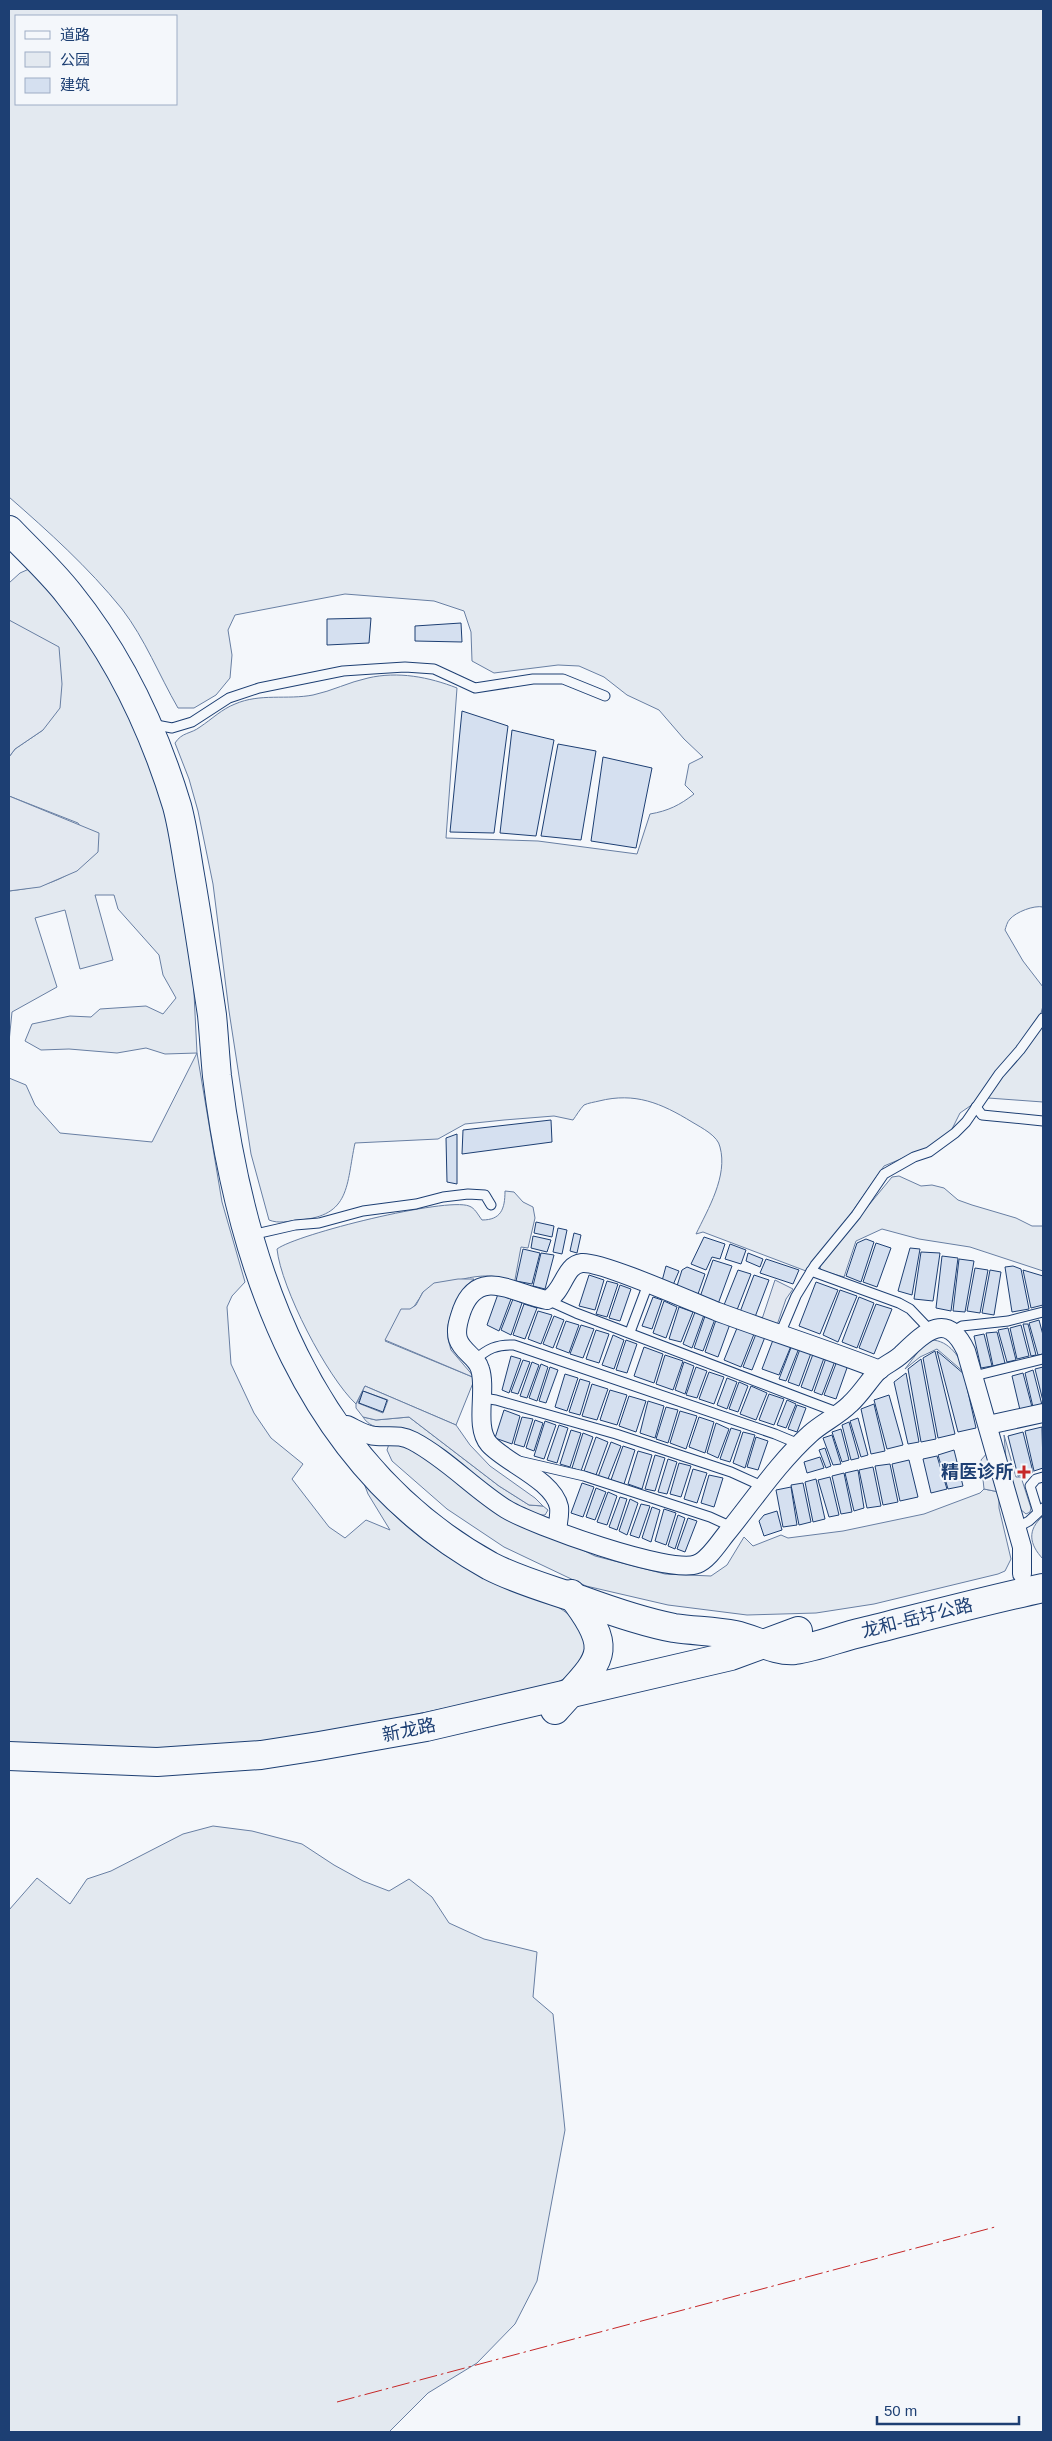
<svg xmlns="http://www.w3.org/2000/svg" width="1052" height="2441" viewBox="0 0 1052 2441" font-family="Arial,'Noto Sans SC',sans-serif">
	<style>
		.green { fill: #e3e9f0; stroke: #687fa3; fill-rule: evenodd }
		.parking { fill: #e3e8f0; stroke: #687fa3; fill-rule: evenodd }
		.building { fill: #d5e0f0; stroke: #1d3f73 }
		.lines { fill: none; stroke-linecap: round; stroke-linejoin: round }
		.lane-casing { stroke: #1d3f73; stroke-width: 11 }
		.street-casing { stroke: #1d3f73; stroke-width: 20 }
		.primary-casing { stroke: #1d3f73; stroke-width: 30 }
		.highway-casing { stroke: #1d3f73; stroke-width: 30 }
		.lane { stroke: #f4f7fb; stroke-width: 9 }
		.street { stroke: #f4f7fb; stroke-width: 18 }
		.primary { stroke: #f4f7fb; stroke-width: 28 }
		.highway { stroke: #f4f7fb; stroke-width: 28 }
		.power { stroke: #c62828; stroke-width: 1; stroke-dasharray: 18 4 2.5 4; stroke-linecap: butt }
		.poi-dot { fill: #c62828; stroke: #f4f7fb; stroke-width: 2 }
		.labels { text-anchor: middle; stroke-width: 4; stroke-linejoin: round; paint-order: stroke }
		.poi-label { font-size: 18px; font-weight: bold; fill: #1d3f73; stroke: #f4f7fb; text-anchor: end }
		.street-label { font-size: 18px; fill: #1d3f73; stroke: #f4f7fb }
	</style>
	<rect width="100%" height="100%" fill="#f4f7fb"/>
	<g class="green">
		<path d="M 9,9 L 1043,9 L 1043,907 C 1034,905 1016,912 1010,919 C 1007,922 1006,927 1005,930 L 1023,961 L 1043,987 L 1043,1006 L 1039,1020 L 1031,1033 L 996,1071 L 973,1104 L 960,1113 L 950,1133 L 934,1145 L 884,1166 L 843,1225 L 806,1271 L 703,1232 L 696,1234 C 708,1209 728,1176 720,1147 C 718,1136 702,1128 692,1122 C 661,1103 635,1092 599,1101 C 595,1102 588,1103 584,1105 C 580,1109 576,1116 573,1120 L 554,1116 L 504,1120 L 465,1124 L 438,1139 L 355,1143 C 346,1185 351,1216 299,1220 C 288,1221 279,1224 269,1220 L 251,1154 L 229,1011 L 213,884 L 198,811 L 189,779 L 175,743 C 182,732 191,734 200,727 C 212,719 222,709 235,704 C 260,693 287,700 313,695 C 332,691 349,682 368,678 C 398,671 429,677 457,688 L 446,838 L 538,841 L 637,854 L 650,814 C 668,811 680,805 694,794 L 685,785 L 689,764 L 703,757 L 684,739 L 659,710 L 627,695 L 604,677 L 579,666 L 558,665 L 494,673 L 472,661 L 471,632 L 464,611 L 434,601 L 345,594 L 235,615 L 228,630 L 232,655 L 230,678 L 216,695 L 194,708 L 178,708 C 159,675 145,639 122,609 C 88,567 49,532 9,497 ZM 16,16 L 176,16 L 176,104 L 16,104 Z"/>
		<path d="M 29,569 L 52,588 L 125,697 L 174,835 L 193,973 L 197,1053 L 222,1202 L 245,1282 L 232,1296 L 227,1307 L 231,1364 L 254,1413 L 271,1438 L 303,1464 L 292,1479 L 329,1527 L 345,1538 L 366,1520 L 390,1530 L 368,1494 L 362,1478 C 383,1508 414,1535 445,1555 C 463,1567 484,1575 504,1583 C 539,1597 613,1620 575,1671 C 570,1677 556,1682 549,1687 L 295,1739 L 172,1750 L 9,1746 L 9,1078 L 26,1085 L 35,1105 L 60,1133 L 152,1142 L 197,1053 L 165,1054 L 146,1048 L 117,1053 L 69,1049 L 41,1050 L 25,1041 L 32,1024 L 70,1016 L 91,1017 L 100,1009 L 146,1006 L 163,1014 L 176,998 L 163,975 L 159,955 L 118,909 L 114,895 L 95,895 L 113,960 L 80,969 L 65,910 L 35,918 L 57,987 L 12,1012 L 9,1042 L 9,891 C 50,886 68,879 98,851 L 78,823 L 9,796 L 9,757 L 15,749 L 43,730 L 13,623 L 9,620 L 9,583 L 20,573 Z"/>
		<polygon points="1043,1024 1043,1102 988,1098 990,1093"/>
		<polygon points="899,1176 921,1186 932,1185 944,1188 958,1200 972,1205 1016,1218 1032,1226 1043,1226 1043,1271 970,1247 919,1239 882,1229 856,1241 844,1277 823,1271 820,1268 821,1263 892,1177"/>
		<path d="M 505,1191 L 514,1192 L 523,1202 L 533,1207 L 535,1218 L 528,1248 L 521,1247 L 514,1285 C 493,1265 447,1283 423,1292 C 414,1310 398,1324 385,1341 L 475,1378 L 456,1425 L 365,1386 L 356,1404 C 327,1377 281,1288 277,1249 C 297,1234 446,1197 469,1206 C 475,1208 478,1215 482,1220 C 501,1220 505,1209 505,1191 Z"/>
		<path d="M 931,1340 C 949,1340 961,1358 966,1374 L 937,1349 L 920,1357 L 905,1369 L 924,1344 Z"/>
		<path d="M 363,1417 L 376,1420 L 409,1417 L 499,1486 L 529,1505 L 543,1506 L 548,1510 L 545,1515 L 528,1515 L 407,1429 C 391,1424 374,1434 363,1417 Z"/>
		<polygon points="1004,1435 1016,1477 1021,1477 1031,1508 1030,1512 1026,1514 1020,1509 1006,1459"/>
		<polygon points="389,1444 405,1445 560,1539 595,1556 665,1574 711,1576 727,1565 744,1537 753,1546 781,1535 788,1538 843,1531 924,1514 980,1493 984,1489 999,1492 999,1508 1011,1559 1005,1571 998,1574 874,1604 816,1613 747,1615 668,1605 586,1586 504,1547 447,1509 392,1461 387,1450"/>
		<path d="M 1043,1516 L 1043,1559 C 1029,1544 1027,1530 1043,1516 Z"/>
		<polygon points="213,1826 252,1831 302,1844 334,1865 363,1881 389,1891 409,1879 432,1897 449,1923 484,1939 537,1952 533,1997 553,2014 565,2130 537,2281 515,2324 477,2363 428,2393 389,2432 9,2432 9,1910 37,1878 70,1904 87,1879 111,1871 183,1834"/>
	</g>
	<g class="parking">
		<polygon points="9,620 59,647 62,684 60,708 43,730 15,749 9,757"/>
		<polygon points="9,796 99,833 98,852 77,871 40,887 9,891"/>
		<polygon points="458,1279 474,1279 467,1285 452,1311 448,1325 448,1339 451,1350 475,1378 385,1340 401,1309 410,1309 416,1305 423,1292 434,1283"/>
		<polygon points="775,1280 793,1289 786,1299 777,1325 761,1322"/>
		<path d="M 365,1386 L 456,1425 L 470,1445 L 490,1466 L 535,1498 L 543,1506 L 529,1505 L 499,1486 L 409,1417 L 376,1420 L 363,1417 L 356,1408 L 356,1404 ZM 363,1391 L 388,1400 L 383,1413 L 358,1403 Z"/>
		<polygon points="988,1452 999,1492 984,1489 981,1460"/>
	</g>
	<g class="building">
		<polygon points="371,618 369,643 327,645 327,619"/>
		<polygon points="461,623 462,642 415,641 415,626"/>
		<polygon points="462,711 508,726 494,833 450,832"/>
		<polygon points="512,730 554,740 536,836 500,833"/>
		<polygon points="558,744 596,751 581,840 541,836"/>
		<polygon points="603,757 652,768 636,848 591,841"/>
		<polygon points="551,1120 552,1142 462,1154 463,1130"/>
		<polygon points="457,1134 457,1184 447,1182 446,1138"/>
		<polygon points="536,1222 554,1226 552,1237 534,1233"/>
		<polygon points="558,1228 567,1230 562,1254 553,1252"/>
		<polygon points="574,1233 581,1235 577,1253 570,1251"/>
		<polygon points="533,1236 551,1240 547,1252 531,1248"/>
		<polygon points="704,1237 725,1244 720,1259 712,1257 706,1270 691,1264"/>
		<polygon points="866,1239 874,1242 861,1282 846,1276 857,1243"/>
		<polygon points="876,1243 891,1248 877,1287 863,1282"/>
		<polygon points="730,1244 746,1250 741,1264 725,1259"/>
		<polygon points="910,1248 920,1249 912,1295 898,1291"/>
		<polygon points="523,1249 540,1253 532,1284 516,1281"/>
		<polygon points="921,1252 940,1253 933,1301 914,1299"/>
		<polygon points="541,1253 554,1255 545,1289 533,1286"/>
		<polygon points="748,1253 763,1259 760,1267 746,1261"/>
		<polygon points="942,1256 958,1258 951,1311 936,1308"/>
		<polygon points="766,1259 799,1270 793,1284 760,1273"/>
		<polygon points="959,1259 974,1261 965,1312 953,1311"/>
		<polygon points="713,1260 732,1266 718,1304 700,1297"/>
		<polygon points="666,1266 679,1271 673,1285 662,1281"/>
		<polygon points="1013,1266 1021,1269 1029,1309 1012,1312 1005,1267"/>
		<polygon points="687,1267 705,1274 698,1294 677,1286 682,1270"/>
		<polygon points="975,1268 988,1270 980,1313 967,1311"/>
		<polygon points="738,1270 751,1274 737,1310 724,1305"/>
		<polygon points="990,1270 1001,1272 994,1315 982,1313"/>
		<polygon points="1023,1270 1043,1276 1043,1305 1031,1308"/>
		<polygon points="589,1275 604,1280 595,1310 579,1306"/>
		<polygon points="754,1275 769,1280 755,1317 740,1312"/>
		<polygon points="607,1281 618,1284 607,1317 596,1314"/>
		<polygon points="816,1282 838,1290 820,1334 799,1326"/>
		<polygon points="620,1285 631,1289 620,1321 609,1318"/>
		<polygon points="840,1290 857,1296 838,1342 823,1335"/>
		<polygon points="498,1294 511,1299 499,1331 487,1325"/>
		<polygon points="653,1297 662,1300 652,1329 642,1326"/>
		<polygon points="859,1297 874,1303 857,1348 842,1342"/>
		<polygon points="513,1299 522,1303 511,1335 501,1330"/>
		<polygon points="664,1301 677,1307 666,1338 653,1333"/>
		<polygon points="524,1304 537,1308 525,1339 513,1335"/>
		<polygon points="876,1304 892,1309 874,1354 859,1348"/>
		<polygon points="679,1307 693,1312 681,1342 669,1339"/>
		<polygon points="538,1311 552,1315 541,1344 528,1339"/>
		<polygon points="695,1312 704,1315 692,1348 683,1344"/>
		<polygon points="554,1316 564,1320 553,1348 543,1344"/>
		<polygon points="705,1316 715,1319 703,1351 694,1348"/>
		<polygon points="716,1320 730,1324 718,1357 705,1352"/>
		<polygon points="1039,1320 1043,1335 1043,1354 1038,1355 1029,1323"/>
		<polygon points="566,1321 579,1325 569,1353 556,1348"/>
		<polygon points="1023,1324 1028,1324 1036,1355 1031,1356"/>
		<polygon points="581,1325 594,1329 583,1358 570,1354"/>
		<polygon points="1021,1325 1029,1356 1017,1359 1010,1328"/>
		<polygon points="737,1328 754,1334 741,1367 724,1360"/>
		<polygon points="1008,1328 1016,1360 1007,1362 998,1330"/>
		<polygon points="596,1330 609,1334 599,1363 586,1359"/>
		<polygon points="997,1332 1005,1363 993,1366 986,1333"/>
		<polygon points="756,1334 765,1337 752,1370 743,1367"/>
		<polygon points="984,1334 992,1366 981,1368 974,1336"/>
		<polygon points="613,1335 624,1340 614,1369 602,1365"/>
		<polygon points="626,1340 637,1344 627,1373 616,1370"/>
		<polygon points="773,1340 791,1346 779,1375 762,1369"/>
		<polygon points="792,1345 799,1348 786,1381 779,1379"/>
		<polygon points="644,1347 663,1354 654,1383 634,1376"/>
		<polygon points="800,1349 811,1353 799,1386 788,1382"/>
		<polygon points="935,1351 955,1434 938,1438 923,1358"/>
		<polygon points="937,1351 964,1374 976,1428 958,1432"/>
		<polygon points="813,1354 824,1358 812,1391 801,1387"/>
		<polygon points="665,1355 683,1361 673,1390 656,1384"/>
		<polygon points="511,1356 521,1359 509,1393 502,1390"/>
		<polygon points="826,1358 835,1361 822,1395 814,1392"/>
		<polygon points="921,1359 936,1439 921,1442 908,1369"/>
		<polygon points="523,1360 530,1362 518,1394 511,1392"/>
		<polygon points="837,1361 848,1365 836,1399 824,1395"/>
		<polygon points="532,1362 539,1365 527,1398 520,1396"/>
		<polygon points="684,1362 694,1366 685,1394 675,1390"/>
		<polygon points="541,1364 548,1367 537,1401 529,1398"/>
		<polygon points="550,1367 558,1370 546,1403 539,1401"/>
		<polygon points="696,1367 707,1371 697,1398 686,1395"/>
		<polygon points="1043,1367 1043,1401 1035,1369"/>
		<polygon points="1033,1370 1042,1405 1033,1407 1025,1373"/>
		<polygon points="709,1372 724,1377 714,1404 699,1399"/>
		<polygon points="906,1373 919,1442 908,1444 894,1382"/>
		<polygon points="1023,1373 1032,1407 1020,1410 1012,1376"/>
		<polygon points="565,1374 578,1378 567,1411 555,1407"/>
		<polygon points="727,1378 737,1382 727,1409 717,1405"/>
		<polygon points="580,1379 590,1382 580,1415 569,1412"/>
		<polygon points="739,1382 748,1386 738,1412 729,1409"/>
		<polygon points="592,1384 608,1389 597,1420 582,1416"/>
		<polygon points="751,1386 767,1393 756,1420 740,1414"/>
		<polygon points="610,1390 627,1395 617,1425 600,1420"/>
		<polygon points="363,1391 387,1400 383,1412 359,1403"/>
		<polygon points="769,1394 784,1399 774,1425 759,1420"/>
		<polygon points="889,1395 903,1445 887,1449 874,1400"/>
		<polygon points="629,1396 646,1401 636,1432 619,1426"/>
		<polygon points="787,1400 796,1404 786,1428 777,1425"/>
		<polygon points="648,1401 664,1406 655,1438 640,1433"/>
		<polygon points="874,1404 885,1451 871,1454 861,1409"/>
		<polygon points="797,1405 806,1408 797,1432 788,1429"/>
		<polygon points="666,1407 678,1410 668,1443 656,1439"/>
		<polygon points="504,1410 520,1416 512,1444 495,1438"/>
		<polygon points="680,1411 697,1416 686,1449 670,1443"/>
		<polygon points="522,1417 533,1419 524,1447 514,1444"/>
		<polygon points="699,1417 714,1422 705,1453 689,1447"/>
		<polygon points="858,1418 868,1455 861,1457 850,1421"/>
		<polygon points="535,1420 543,1423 534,1451 526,1448"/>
		<polygon points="545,1421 556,1425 544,1459 534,1456"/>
		<polygon points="849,1422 859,1458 851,1460 842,1425"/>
		<polygon points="716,1423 729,1429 718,1458 707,1453"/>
		<polygon points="559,1425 568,1428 557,1463 547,1460"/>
		<polygon points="1042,1427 1043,1468 1034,1471 1025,1431"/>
		<polygon points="731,1428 741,1431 730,1462 720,1459"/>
		<polygon points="841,1429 849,1460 842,1462 832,1432"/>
		<polygon points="571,1430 581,1433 570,1467 560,1464"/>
		<polygon points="743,1432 755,1435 745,1468 733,1463"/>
		<polygon points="1023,1432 1033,1472 1018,1476 1008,1436"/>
		<polygon points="583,1433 593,1437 581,1471 572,1468"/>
		<polygon points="832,1435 841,1464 833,1465 823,1438"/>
		<polygon points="596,1437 608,1442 596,1475 584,1471"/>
		<polygon points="756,1437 768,1441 758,1470 747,1467"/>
		<polygon points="611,1442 621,1446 608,1479 598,1477"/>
		<polygon points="623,1446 635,1450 624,1484 611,1480"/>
		<polygon points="825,1448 831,1466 826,1468 819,1450"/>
		<polygon points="954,1450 963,1486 948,1489 938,1455"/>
		<polygon points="638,1451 652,1455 642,1489 628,1484"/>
		<polygon points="655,1455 665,1458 655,1491 645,1489"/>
		<polygon points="937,1456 947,1489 931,1493 923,1459"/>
		<polygon points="820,1457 824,1468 807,1473 804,1462"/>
		<polygon points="668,1459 677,1462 667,1494 658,1492"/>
		<polygon points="909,1460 918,1497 900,1501 892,1464"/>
		<polygon points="679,1463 691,1466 681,1497 670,1494"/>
		<polygon points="890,1464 898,1502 883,1505 875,1466"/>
		<polygon points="873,1467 881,1506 867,1508 859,1470"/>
		<polygon points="693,1469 707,1473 697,1503 684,1499"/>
		<polygon points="858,1470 864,1508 854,1511 845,1473"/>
		<polygon points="844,1473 852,1512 841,1514 832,1476"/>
		<polygon points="709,1475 723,1478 714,1507 701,1503"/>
		<polygon points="830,1477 839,1515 829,1517 818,1480"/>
		<polygon points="816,1479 825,1519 813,1522 805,1482"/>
		<polygon points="582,1483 594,1487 583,1517 571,1513"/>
		<polygon points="803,1483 811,1522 799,1525 791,1485"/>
		<polygon points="791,1487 797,1525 783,1527 776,1490"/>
		<polygon points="596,1488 606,1492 595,1520 586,1517"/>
		<polygon points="608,1492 617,1496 607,1525 597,1522"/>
		<polygon points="620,1497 627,1499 617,1530 609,1527"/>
		<polygon points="630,1499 638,1503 627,1535 619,1531"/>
		<polygon points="641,1504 650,1506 639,1538 630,1535"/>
		<polygon points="652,1507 660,1510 651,1542 642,1538"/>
		<polygon points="664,1509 676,1513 666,1545 655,1541"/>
		<polygon points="777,1511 782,1530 764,1536 759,1521 764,1515"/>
		<polygon points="678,1515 685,1518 675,1549 668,1546"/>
		<polygon points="688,1518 697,1521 685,1552 677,1549"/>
	</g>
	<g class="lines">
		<g class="lane-casing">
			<g id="lane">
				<polyline points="151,724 172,728 192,722 229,698 259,688 343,671 373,669 405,667 434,669 475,688 533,679 563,679 605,696"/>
				<polyline points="976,1107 982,1115 1043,1121"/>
				<polyline points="251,1235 295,1225 319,1223 363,1211 416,1204 443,1197 468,1194 485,1195 491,1205"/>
				<polyline points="811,1271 899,1303 910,1309 930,1330"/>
				<polyline points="547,1300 576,1313 839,1413"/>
				<polyline points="630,1332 648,1284"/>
				<polyline points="952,1332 962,1326 1008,1321 1043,1312"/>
				<polyline points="780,1334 796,1296 815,1265 856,1215 884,1174 914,1157 929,1152 955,1133 966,1122 999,1074 1020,1050 1043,1018"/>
				<path d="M 475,1360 C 487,1349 497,1344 514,1345 L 775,1434 L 799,1444"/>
				<polyline points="974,1376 1043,1359"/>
				<polyline points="483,1398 496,1400 616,1434 731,1472 764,1487"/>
				<polyline points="519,1461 584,1476 710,1517 732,1527"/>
				<polyline points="1038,1512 1030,1486 1036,1479 1043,1477"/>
				<polyline points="1016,1528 1029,1521 1043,1508"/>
			</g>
		</g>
		<g class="street-casing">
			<g id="street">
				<polyline points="988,1425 1043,1413"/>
				<path d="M 339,1429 L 347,1425 C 356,1429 366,1436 376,1436 C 390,1437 400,1434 413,1441 C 447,1459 474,1489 506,1509 C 532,1525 670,1575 697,1564 C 708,1560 718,1544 726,1534 C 753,1501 778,1463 810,1434 C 822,1423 838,1416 850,1404 C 860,1395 868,1382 877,1372 C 884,1365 895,1361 902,1354 C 925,1332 947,1310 966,1351 L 1022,1547 L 1022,1574"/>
				<path d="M 557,1530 C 558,1522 560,1514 559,1507 C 553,1480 506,1463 489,1444 C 474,1427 487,1390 480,1369 C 477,1357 462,1352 458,1339 C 455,1329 459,1319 462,1310 C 479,1265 516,1295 547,1300 C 564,1292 564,1265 582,1263 C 601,1261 695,1303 718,1312 C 772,1332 826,1349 880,1370"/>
			</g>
		</g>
		<g class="primary-casing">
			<polyline id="primary" points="9,1756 157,1762 261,1755 319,1746 426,1727 731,1656 798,1631"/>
		</g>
		<g class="highway-casing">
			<g id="highway">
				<path d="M 9,530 C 29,551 51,571 69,594 C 119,656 154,730 177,806 C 183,828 186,852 190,875 C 198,921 205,968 212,1015 C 214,1035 215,1056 217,1076 C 241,1270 309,1466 490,1566 C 519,1581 550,1589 581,1600 C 611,1611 642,1622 674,1628 C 694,1631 715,1631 735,1635 C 754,1639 776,1652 795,1650 C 817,1647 841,1637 863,1632 C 923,1617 983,1601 1043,1588"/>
				<path d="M 555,1710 C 600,1659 618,1654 571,1594"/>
			</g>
		</g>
		<use href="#lane" class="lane"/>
		<use href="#street" class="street"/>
		<use href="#primary" class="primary"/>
		<use href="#highway" class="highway"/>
		<polyline class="power" points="337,2402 995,2227"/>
	</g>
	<path class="poi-dot" d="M1021.5 1464.5h5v5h5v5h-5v5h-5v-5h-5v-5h5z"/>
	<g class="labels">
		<g class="poi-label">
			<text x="1013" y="1478">精医诊所</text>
		</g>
		<g class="street-label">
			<text transform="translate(917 1618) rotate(-14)" y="6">龙和-岳圩公路</text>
			<text transform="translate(409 1730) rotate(-12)" y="6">新龙路</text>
		</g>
	</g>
	<rect width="1052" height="2441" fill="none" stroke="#1d3f73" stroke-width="20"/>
	<rect x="15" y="15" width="162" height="90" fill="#f4f7fb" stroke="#9eadc5"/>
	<rect x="25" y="31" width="25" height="8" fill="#f4f7fb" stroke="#9eadc5"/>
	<text x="60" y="40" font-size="15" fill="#1d3f73">道路</text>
	<rect x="25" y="52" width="25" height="15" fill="#e3e9f0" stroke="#9eadc5"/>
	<text x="60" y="65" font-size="15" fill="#1d3f73">公园</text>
	<rect x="25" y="78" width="25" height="15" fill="#d5e0f0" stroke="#9eadc5"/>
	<text x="60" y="90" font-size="15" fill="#1d3f73">建筑</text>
	<path d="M877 2416v8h142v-8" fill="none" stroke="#1d3f73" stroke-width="2.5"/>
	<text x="884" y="2416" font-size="15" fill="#1d3f73" stroke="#f4f7fb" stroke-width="4" paint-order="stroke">50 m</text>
</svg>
